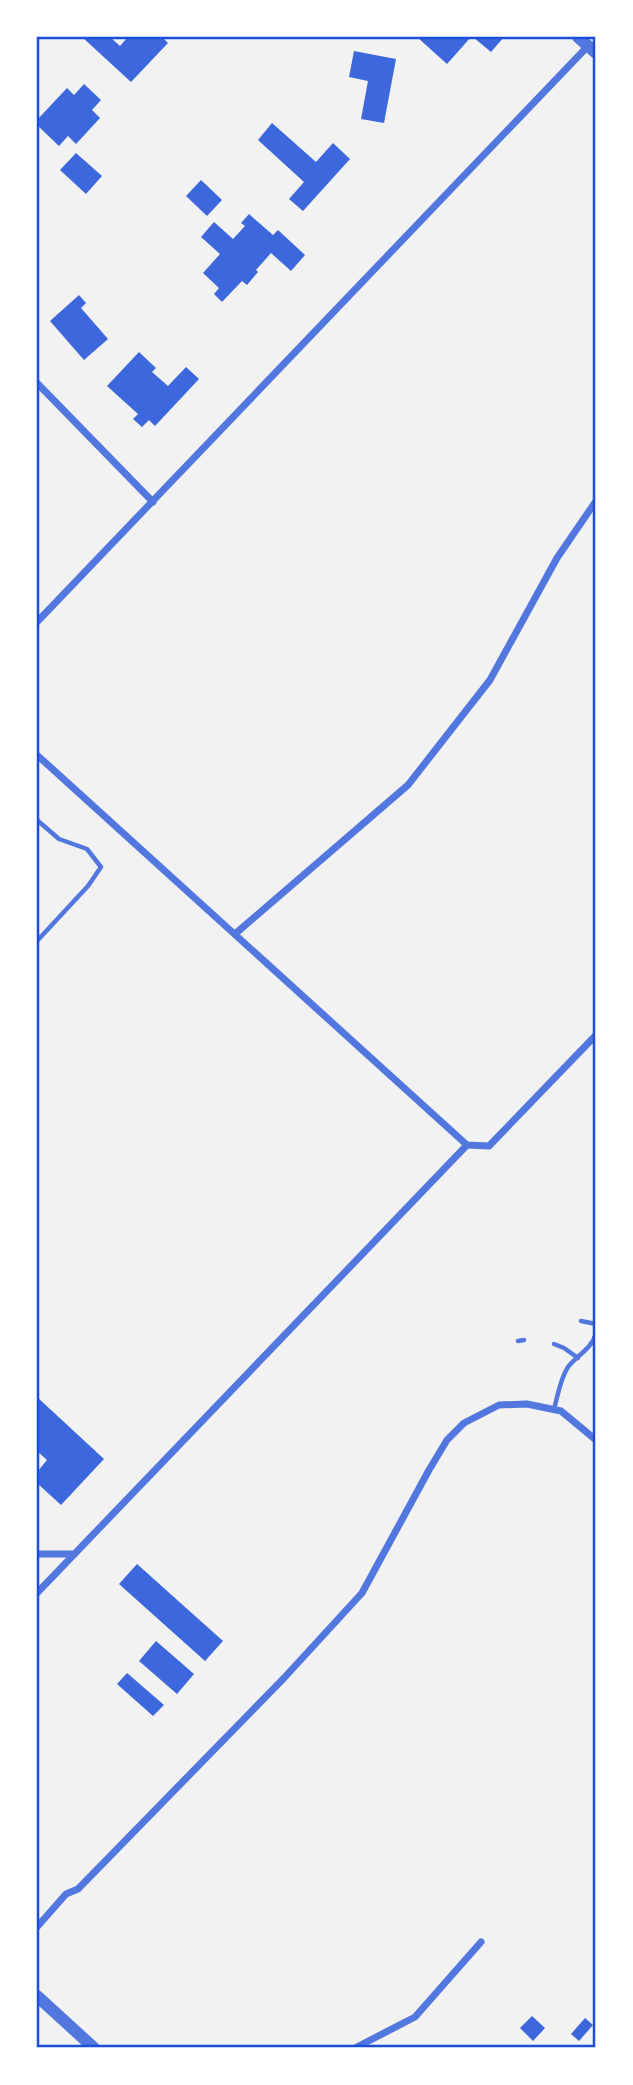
<svg xmlns="http://www.w3.org/2000/svg" width="633" height="2085" viewBox="0 0 633 2085" font-family="'Varela Round',sans-serif">
	<style>
		.building { fill: #3d67dc }
		.lines { fill: none; stroke-linecap: round; stroke-linejoin: round }
		.service { stroke: #5277de; stroke-width: 4.5 }
		.minor { stroke: #5277de; stroke-width: 7 }
		.tertiary { stroke: #5277de; stroke-width: 12 }
		.neatline { fill: none; stroke: #1d4ed8; stroke-width: 2.5 }
	</style>
	<rect width="100%" height="100%" fill="#f2f2f2"/>
	<g class="building">
		<polygon points="82,37 110,37 120,46 126,39 124,37 162,37 168,43 131,82"/>
		<polygon points="417,37 471,37 447,64"/>
		<polygon points="473,37 504,37 491,52"/>
		<polygon points="354,51 396,59 384,123 361,119 368,81 349,77"/>
		<polygon points="84,84 101,100 92,110 100,118 76,144 68,136 59,146 37,125 37,120 67,88 74,95"/>
		<polygon points="272,123 316,162 333,143 350,159 303,211 289,199 304,182 258,140"/>
		<polygon points="76,153 102,176 86,194 60,170"/>
		<polygon points="201,180 222,200 207,216 186,196"/>
		<polygon points="249,214 273,235 278,230 305,255 291,271 271,253 256,270 258,272 247,285 242,281 222,302 214,294 219,288 203,273 220,254 201,237 214,222 233,239 245,226 241,223"/>
		<polygon points="79,295 86,303 81,308 108,339 84,360 50,321"/>
		<polygon points="139,352 156,368 152,372 168,386 186,367 199,379 155,426 149,420 142,427 133,419 138,414 107,386"/>
		<polygon points="37,1397 104,1459 61,1505 37,1483 37,1472 47,1460 37,1451"/>
		<polygon points="137,1564 223,1641 205,1661 119,1584"/>
		<polygon points="156,1641 194,1674 177,1694 139,1661"/>
		<polygon points="127,1673 164,1705 153,1716 117,1684"/>
		<polygon points="532,2016 545,2028 533,2041 520,2028"/>
		<polygon points="585,2018 593,2025 579,2041 571,2034"/>
	</g>
	<g class="lines">
		<g class="service">
			<polyline points="37,820 59,839 87,849 101,867 88,886 37,941"/>
			<polyline points="581,1321 596,1324"/>
			<polyline points="518,1341 524,1340"/>
			<polyline points="554,1344 564,1348 578,1358"/>
			<path d="M 554,1409 C 558,1395 560,1379 568,1367 C 577,1355 592,1349 596,1333"/>
		</g>
		<g class="minor">
			<polyline points="37,383 153,502"/>
			<polyline points="37,622 588,46"/>
			<polyline points="37,755 467,1145 489,1146 596,1035"/>
			<polyline points="235,934 408,785 490,680 557,558 596,501"/>
			<polyline points="37,1554 74,1554"/>
			<polyline points="37,1593 467,1145"/>
			<polyline points="37,1927 66,1894 78,1889 284,1678 362,1593 429,1470 447,1440 464,1423 499,1405 527,1404 561,1411 596,1440"/>
			<polyline points="355,2048 415,2017 481,1942"/>
		</g>
		<g class="tertiary">
			<polyline points="578,37 596,53"/>
			<polyline points="37,1996 94,2048"/>
		</g>
	</g>
	<rect width="633" height="2085" fill="none" stroke="#ffffff" stroke-width="77"/>
	<rect x="38" y="38" width="556" height="2008" class="neatline"/>
</svg>
